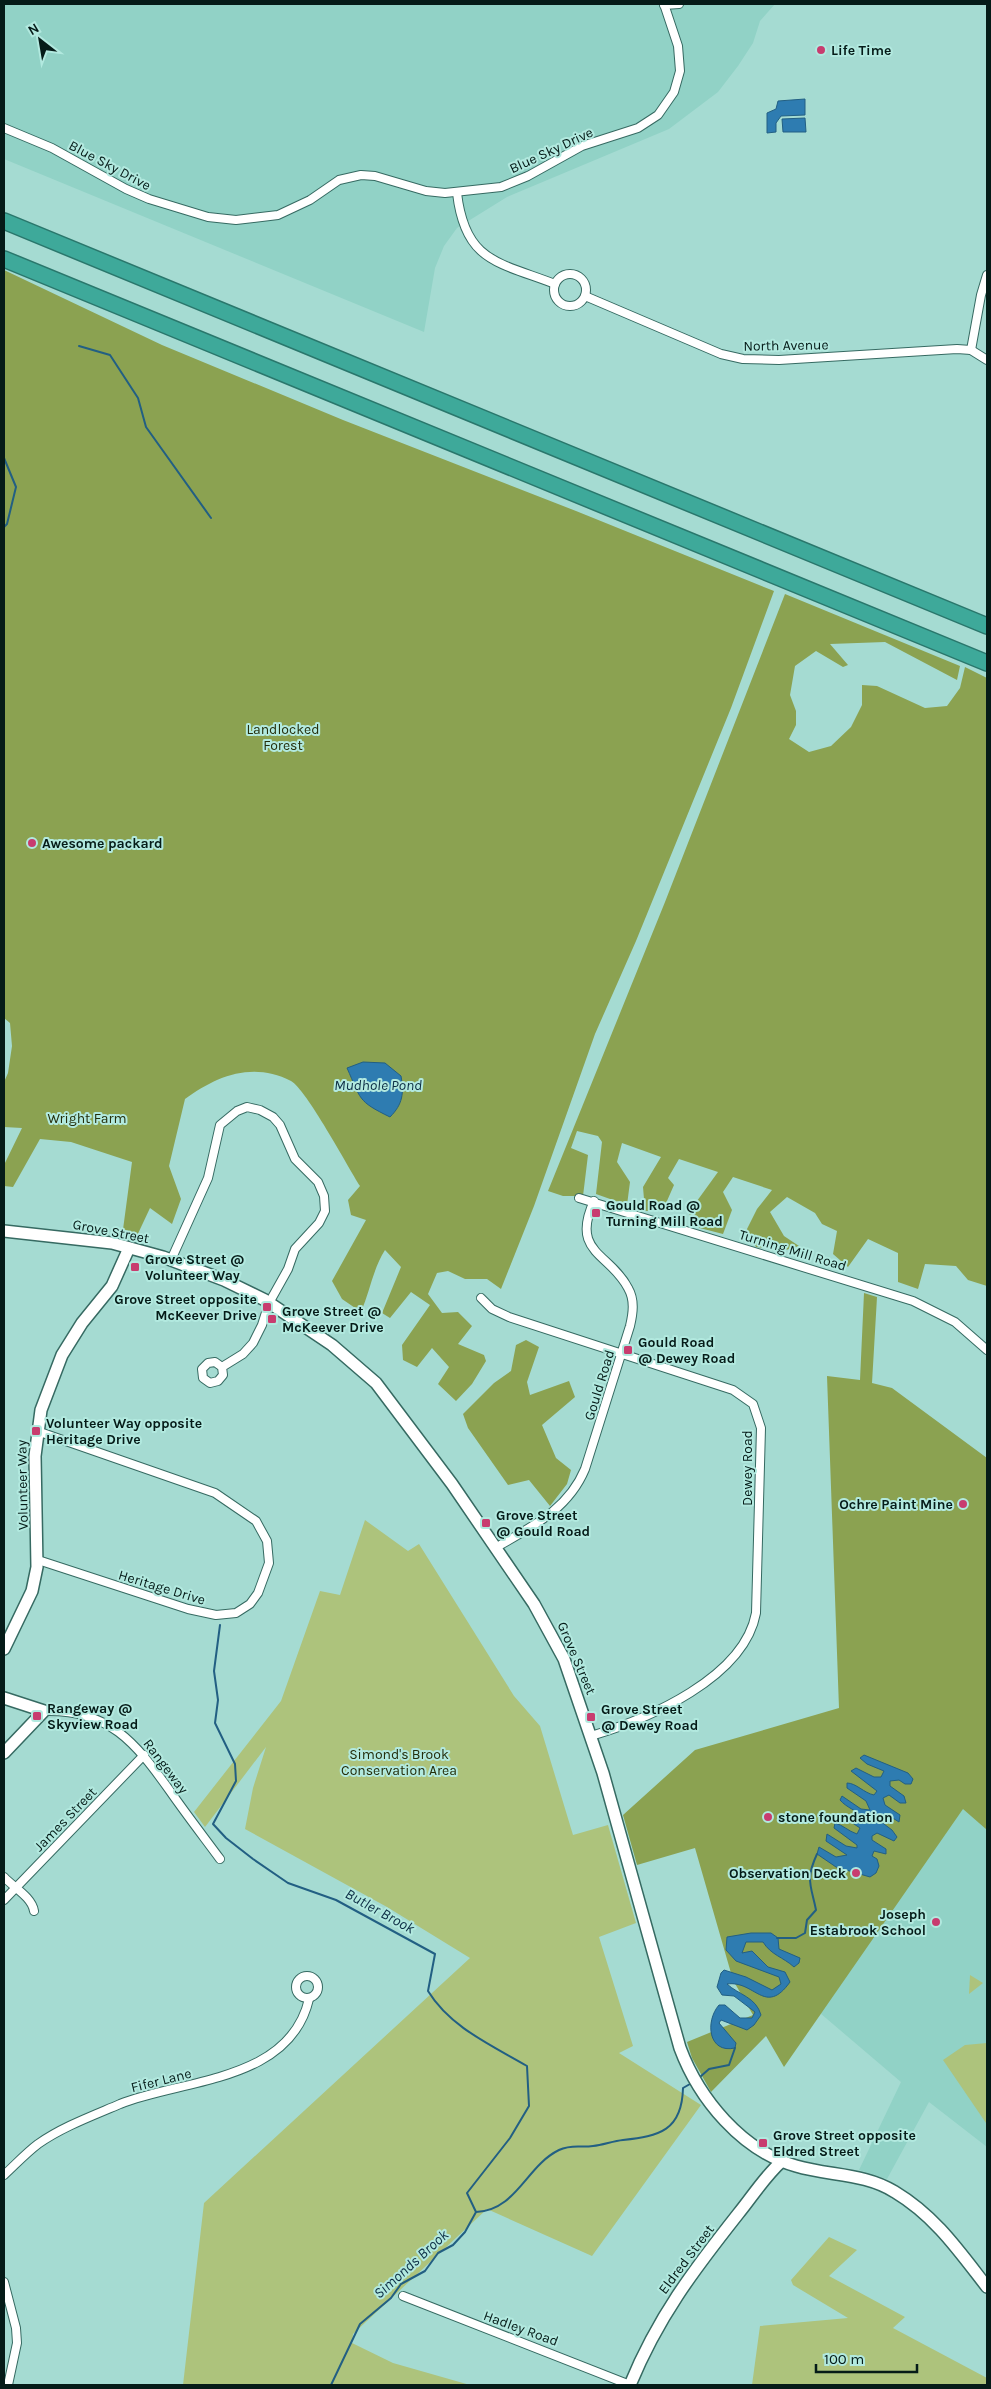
<svg xmlns="http://www.w3.org/2000/svg" width="991" height="2389" viewBox="0 0 991 2389" font-family="Karla,sans-serif">
	<style>
		.built { fill: #91d2c6 }
		.green { fill: #adc37c }
		.forest { fill: #8ba251 }
		.water { fill: #2e7cb1; stroke: #225f83 }
		.lines { fill: none; stroke-linecap: round; stroke-linejoin: round }
		.stream { stroke: #225f83; stroke-width: 2 }
		.street-casing { stroke: #366a62; stroke-width: 10 }
		.secondary-casing { stroke: #366a62; stroke-width: 14 }
		.highway-casing { stroke: #2a776c; stroke-width: 18 }
		.street { stroke: #fff; stroke-width: 8 }
		.secondary { stroke: #fff; stroke-width: 11 }
		.highway { stroke: #3ea99a; stroke-width: 15 }
		.poi-dot { fill: #c83c6f; stroke: #b2e9df; stroke-width: 2 }
		.labels { text-anchor: middle; stroke-width: 4; stroke-linejoin: round; paint-order: stroke }
		.poi-label { font-size: 14px; font-weight: bold; fill: #051b18; stroke: #b2e9df; text-anchor: start }
		.street-label { font-size: 14px; fill: #051b18; stroke: #b2e9df }
		.park-label { font-size: 14px; fill: #242d0a; stroke: #b2e9df }
		.water-label { font-size: 15px; font-style: italic; fill: #0d2e45; stroke: #b2e9df }
	</style>
	<rect width="100%" height="100%" fill="#a5dbd2"/>
	<g class="built">
		<polygon points="4,4 775,4 760,21 753,43 738,66 718,92 669,129 507,197 457,228 444,246 435,268 424,332 4,159"/>
		<polygon points="963,1808 987,1830 987,2147 929,2102 887,2179 859,2170 901,2082 820,2013"/>
	</g>
	<g class="green">
		<polygon points="365,1520 408,1551 419,1544 514,1696 540,1726 573,1835 608,1825 636,1923 599,1937 633,2046 619,2053 701,2105 592,2256 487,2209 353,2334 352,2343 393,2363 470,2385 183,2385 204,2203 470,1958 387,1907 245,1829 253,1788 266,1747 205,1827 194,1812 281,1701 320,1591 340,1595"/>
		<polygon points="970,1975 983,1983 969,1994"/>
		<polygon points="987,2043 987,2122 986,2123 943,2060 965,2045"/>
		<polygon points="829,2237 857,2250 829,2276 905,2317 893,2328 987,2378 987,2385 752,2385 760,2326 848,2318 793,2285 791,2280"/>
	</g>
	<g class="forest">
		<path d="M 4,270 L 162,345 L 343,420 L 576,511 L 774,591 L 731,708 L 636,941 L 595,1034 L 534,1206 L 501,1289 L 487,1279 L 465,1279 L 448,1271 L 437,1273 L 428,1294 L 442,1313 L 458,1312 L 472,1326 L 458,1344 L 484,1355 L 486,1361 L 472,1384 L 456,1401 L 438,1384 L 449,1367 L 432,1348 L 417,1367 L 403,1360 L 402,1345 L 430,1305 L 411,1292 L 390,1318 L 382,1313 L 401,1267 L 385,1250 C 373,1269 370,1291 361,1312 L 342,1299 L 332,1281 L 366,1220 L 351,1215 L 348,1200 L 360,1186 C 348,1167 306,1089 291,1081 C 253,1061 216,1076 185,1099 L 169,1166 L 181,1199 L 172,1224 L 150,1208 L 135,1240 L 122,1237 L 132,1162 L 71,1142 L 40,1139 L 13,1187 L 4,1186 L 4,1165 L 22,1128 L 4,1127 L 4,1082 L 8,1073 L 12,1046 L 10,1023 L 4,1018 Z"/>
		<polygon points="785,594 960,666 957,680 885,642 830,644 848,665 843,667 816,651 795,666 790,695 796,711 796,725 789,739 809,752 831,746 851,727 862,705 862,685 877,686 925,708 947,706 960,688 965,667 987,678 987,1286 968,1280 956,1266 925,1264 918,1289 898,1282 898,1253 868,1239 848,1267 833,1254 837,1231 822,1224 815,1213 787,1197 770,1212 784,1236 799,1246 786,1250 756,1247 747,1229 757,1209 772,1190 733,1177 723,1192 732,1210 723,1234 692,1226 689,1212 718,1172 679,1159 668,1178 674,1185 663,1210 645,1211 643,1187 661,1157 622,1143 617,1162 630,1182 627,1205 596,1194 602,1142 598,1136 577,1131 571,1148 588,1155 583,1196 563,1196 548,1191 665,902"/>
		<polygon points="864,1293 877,1297 872,1383 892,1388 987,1458 987,1830 963,1809 784,2067 766,2036 711,2092 692,2058 687,2042 753,2015 733,1980 695,1848 637,1865 623,1815 695,1750 839,1708 827,1376 860,1380"/>
		<polygon points="526,1340 539,1347 527,1382 530,1395 569,1381 575,1397 542,1425 556,1458 571,1470 567,1484 550,1506 529,1480 508,1485 468,1428 463,1414 494,1383 511,1371 516,1345"/>
	</g>
	<g class="water">
		<polygon points="805,99 805,115 781,116 776,123 776,132 767,133 767,113 776,109 778,101"/>
		<polygon points="805,118 806,132 783,132 782,119"/>
		<path d="M 363,1062 L 385,1063 L 401,1076 C 404,1093 403,1104 390,1117 C 357,1101 361,1099 347,1068 Z"/>
		<path d="M 864,1755 L 908,1773 L 913,1779 L 911,1784 L 905,1784 L 899,1780 L 890,1781 L 890,1786 L 904,1796 L 906,1803 L 900,1803 L 889,1795 L 883,1798 L 885,1805 L 900,1815 L 899,1822 L 888,1815 L 880,1815 L 880,1821 L 892,1830 L 897,1837 L 894,1841 L 877,1833 L 872,1836 L 872,1840 L 886,1849 L 886,1854 L 874,1851 L 872,1856 L 877,1859 L 879,1866 L 876,1873 L 870,1877 L 836,1867 L 817,1854 L 819,1847 L 836,1857 L 847,1855 L 826,1841 L 827,1834 L 846,1846 L 857,1848 L 857,1845 L 834,1828 L 835,1823 C 843,1825 848,1831 857,1834 L 860,1828 L 842,1816 L 845,1815 L 863,1820 L 863,1817 C 856,1810 847,1808 840,1800 L 842,1796 L 861,1809 L 870,1810 L 866,1801 L 847,1788 L 847,1783 C 856,1783 864,1793 874,1795 L 877,1791 L 851,1771 L 856,1768 L 874,1777 L 881,1777 L 884,1771 L 867,1764 L 860,1758 Z"/>
		<path d="M 751,1933 L 771,1933 L 778,1938 L 779,1949 L 800,1958 L 799,1963 L 794,1967 C 783,1957 771,1955 763,1942 L 746,1942 L 742,1953 L 752,1951 L 768,1967 L 785,1972 L 790,1982 C 765,2017 755,1980 727,1984 C 739,1995 756,1997 761,2015 L 754,2025 L 747,2030 L 721,2020 L 719,2023 L 736,2043 L 735,2048 C 708,2054 705,2021 719,2005 L 725,2005 L 740,2018 L 752,2018 L 755,2012 L 734,1996 L 722,1995 L 717,1987 L 721,1973 L 724,1970 L 746,1977 L 772,1990 L 781,1984 L 779,1977 L 736,1961 L 726,1950 L 727,1937 Z"/>
	</g>
	<g class="lines">
		<g class="stream">
			<polyline points="79,346 110,355 138,398 146,427 211,518"/>
			<polyline points="4,458 16,487 7,524 4,527"/>
			<path d="M 220,1625 L 214,1671 L 218,1700 L 215,1723 L 235,1764 L 236,1781 L 213,1824 L 226,1838 L 253,1859 L 288,1883 L 336,1900 L 435,1954 L 428,1991 C 450,2027 491,2045 527,2066 L 529,2106 L 510,2138 L 467,2193 L 476,2212"/>
			<path d="M 777,1938 L 796,1938 L 805,1933 L 807,1920 L 816,1910 C 811,1885 805,1880 817,1854"/>
			<polyline points="700,2077 709,2069 729,2065 735,2048"/>
			<path d="M 331,2385 L 360,2324 L 391,2298 L 401,2284 L 425,2271 L 438,2253 L 453,2245 L 465,2232 L 476,2212 C 517,2210 526,2166 559,2150 C 572,2144 580,2148 593,2146 C 603,2145 613,2141 623,2140 C 659,2136 682,2131 683,2088 L 690,2084"/>
		</g>
		<g class="street-casing">
			<g id="street">
				<polyline points="664,5 679,4"/>
				<polyline points="4,128 52,148 126,189 149,199 208,217 236,220 278,215 310,200 339,180 361,175 375,176 426,191 445,193 501,187 528,176 582,146 638,128 658,115 674,92 680,71 678,46 664,4"/>
				<path d="M 457,193 C 465,262 498,262 555,284"/>
				<circle cx="570" cy="290" r="16"/>
				<polyline points="585,296 721,354 743,359 779,360 957,349 971,350 987,360"/>
				<polyline points="971,350 981,295 987,275"/>
				<polyline points="579,1198 913,1301 955,1322 987,1350"/>
				<polyline points="171,1260 208,1178 220,1125 237,1111 247,1107 260,1110 273,1117 280,1125 295,1159 318,1182 324,1196 325,1211 319,1223 295,1249 288,1269 269,1303 262,1325 253,1343 243,1354 222,1367 223,1375 218,1381 210,1383 203,1378 202,1369 208,1363 215,1362 222,1367"/>
				<path d="M 481,1298 L 492,1309 L 509,1317 L 733,1390 L 753,1404 L 761,1428 L 756,1613 C 744,1678 648,1719 591,1736"/>
				<polyline points="37,1431 215,1493 256,1521 267,1541 269,1563 258,1593 250,1604 236,1613 216,1615 188,1609 38,1560"/>
				<path d="M 495,1548 C 531,1527 568,1510 585,1469 L 630,1326 C 633,1313 635,1300 628,1288 C 610,1253 570,1253 594,1201"/>
				<path d="M 44,1711 C 109,1709 135,1742 170,1791 C 186,1814 203,1836 220,1859"/>
				<path d="M 4,1877 C 13,1887 32,1897 34,1911"/>
				<polyline points="4,1900 144,1755"/>
				<circle cx="307" cy="1987" r="11"/>
				<path d="M 4,2175 C 15,2165 26,2153 38,2144 C 62,2127 92,2116 120,2104 C 183,2079 290,2082 309,1999"/>
				<polyline points="4,2282 16,2328 17,2343 8,2385"/>
				<polyline points="403,2296 630,2385"/>
			</g>
		</g>
		<g class="secondary-casing">
			<g id="secondary">
				<path d="M 4,1231 L 112,1243 L 163,1257 L 224,1280 L 265,1300 L 332,1345 L 376,1383 L 452,1484 L 534,1604 L 564,1659 L 603,1773 L 680,2048 C 699,2099 742,2151 796,2166 C 830,2176 865,2173 895,2192 C 935,2216 959,2251 987,2287"/>
				<polyline points="4,1649 32,1591 37,1567 35,1456 41,1410 62,1355 82,1323 112,1286 129,1248"/>
				<polyline points="4,1698 44,1711 4,1753"/>
				<path d="M 630,2385 C 658,2317 693,2271 738,2214 C 752,2197 765,2176 782,2161"/>
			</g>
		</g>
		<g class="highway-casing">
			<g id="highway">
				<polyline points="4,221 987,626"/>
				<polyline points="4,259 987,663"/>
			</g>
		</g>
		<use href="#street" class="street"/>
		<use href="#secondary" class="secondary"/>
		<use href="#highway" class="highway"/>
	</g>
	<g class="poi-dot">
		<circle cx="821" cy="50" r="5"/>
		<circle cx="32" cy="843" r="5"/>
		<rect x="591" y="1208" width="10" height="10" rx="2.5"/>
		<rect x="130" y="1262" width="10" height="10" rx="2.5"/>
		<rect x="262" y="1302" width="10" height="10" rx="2.5"/>
		<rect x="267" y="1314" width="10" height="10" rx="2.5"/>
		<rect x="623" y="1345" width="10" height="10" rx="2.5"/>
		<rect x="31" y="1426" width="10" height="10" rx="2.5"/>
		<circle cx="963" cy="1504" r="5"/>
		<rect x="481" y="1518" width="10" height="10" rx="2.5"/>
		<rect x="32" y="1711" width="10" height="10" rx="2.5"/>
		<rect x="586" y="1712" width="10" height="10" rx="2.5"/>
		<circle cx="768" cy="1817" r="5"/>
		<circle cx="856" cy="1873" r="5"/>
		<circle cx="936" cy="1922" r="5"/>
		<rect x="758" y="2138" width="10" height="10" rx="2.5"/>
	</g>
	<g class="labels">
		<g class="poi-label">
			<text x="831" y="55">Life Time</text>
			<text x="42" y="848">Awesome packard</text>
			<text x="606" y="1210">Gould Road @<tspan x="606" dy="16">Turning Mill Road</tspan></text>
			<text x="145" y="1264">Grove Street @<tspan x="145" dy="16">Volunteer Way</tspan></text>
			<text x="257" y="1304" text-anchor="end">Grove Street opposite<tspan x="257" dy="16">McKeever Drive</tspan></text>
			<text x="282" y="1316">Grove Street @<tspan x="282" dy="16">McKeever Drive</tspan></text>
			<text x="638" y="1347">Gould Road<tspan x="638" dy="16">@ Dewey Road</tspan></text>
			<text x="46" y="1428">Volunteer Way opposite<tspan x="46" dy="16">Heritage Drive</tspan></text>
			<text x="953" y="1509" text-anchor="end">Ochre Paint Mine</text>
			<text x="496" y="1520">Grove Street<tspan x="496" dy="16">@ Gould Road</tspan></text>
			<text x="47" y="1713">Rangeway @<tspan x="47" dy="16">Skyview Road</tspan></text>
			<text x="601" y="1714">Grove Street<tspan x="601" dy="16">@ Dewey Road</tspan></text>
			<text x="778" y="1822">stone foundation</text>
			<text x="846" y="1878" text-anchor="end">Observation Deck</text>
			<text x="926" y="1919" text-anchor="end">Joseph<tspan x="926" dy="16">Estabrook School</tspan></text>
			<text x="773" y="2140">Grove Street opposite<tspan x="773" dy="16">Eldred Street</tspan></text>
		</g>
		<g class="street-label">
			<text transform="translate(551 150) rotate(-25)" y="5">Blue Sky Drive</text>
			<text transform="translate(110 165) rotate(28)" y="5">Blue Sky Drive</text>
			<text transform="translate(786 345) rotate(-1)" y="5">North Avenue</text>
			<text transform="translate(111 1231) rotate(11)" y="5">Grove Street</text>
			<text transform="translate(793 1250) rotate(17)" y="5">Turning Mill Road</text>
			<text transform="translate(599 1385) rotate(-73)" y="5">Gould Road</text>
			<text transform="translate(747 1468) rotate(-90)" y="5">Dewey Road</text>
			<text transform="translate(22 1485) rotate(-91)" y="5">Volunteer Way</text>
			<text transform="translate(162 1587) rotate(17)" y="5">Heritage Drive</text>
			<text transform="translate(577 1658) rotate(67)" y="5">Grove Street</text>
			<text transform="translate(166 1766) rotate(53)" y="5">Rangeway</text>
			<text transform="translate(65 1819) rotate(-46)" y="5">James Street</text>
			<text transform="translate(161 2080) rotate(-14)" y="5">Fifer Lane</text>
			<text transform="translate(686 2259) rotate(-53)" y="5">Eldred Street</text>
			<text transform="translate(521 2328) rotate(20)" y="5">Hadley Road</text>
		</g>
		<g class="park-label">
			<text x="283" y="734">Landlocked<tspan x="283" dy="16">Forest</tspan></text>
			<text x="87" y="1123">Wright Farm</text>
			<text x="399" y="1759">Simond's Brook<tspan x="399" dy="16">Conservation Area</tspan></text>
		</g>
		<g class="water-label">
			<text x="378" y="1090">Mudhole Pond</text>
			<text transform="translate(380 1911) rotate(29)" y="5">Butler Brook</text>
			<text transform="translate(411 2264) rotate(-42)" y="5">Simonds Brook</text>
		</g>
	</g>
	<rect width="991" height="2389" fill="none" stroke="#051b18" stroke-width="10"/>
	<g transform="translate(40 40) rotate(329)" stroke="#b2e9df" stroke-width="4" paint-order="stroke">
	<path d="M0-4L9 19L0 12L-9 19Z" fill="#051b18"/>
	<text y="-8" font-size="14" font-weight="bold" text-anchor="middle" fill="#051b18">N</text>
	</g>
	<path d="M816 2364v8h101v-8" fill="none" stroke="#051b18" stroke-width="2.5"/>
	<text x="824" y="2364" font-size="15" fill="#051b18" stroke="#b2e9df" stroke-width="4" paint-order="stroke">100 m</text>
</svg>
